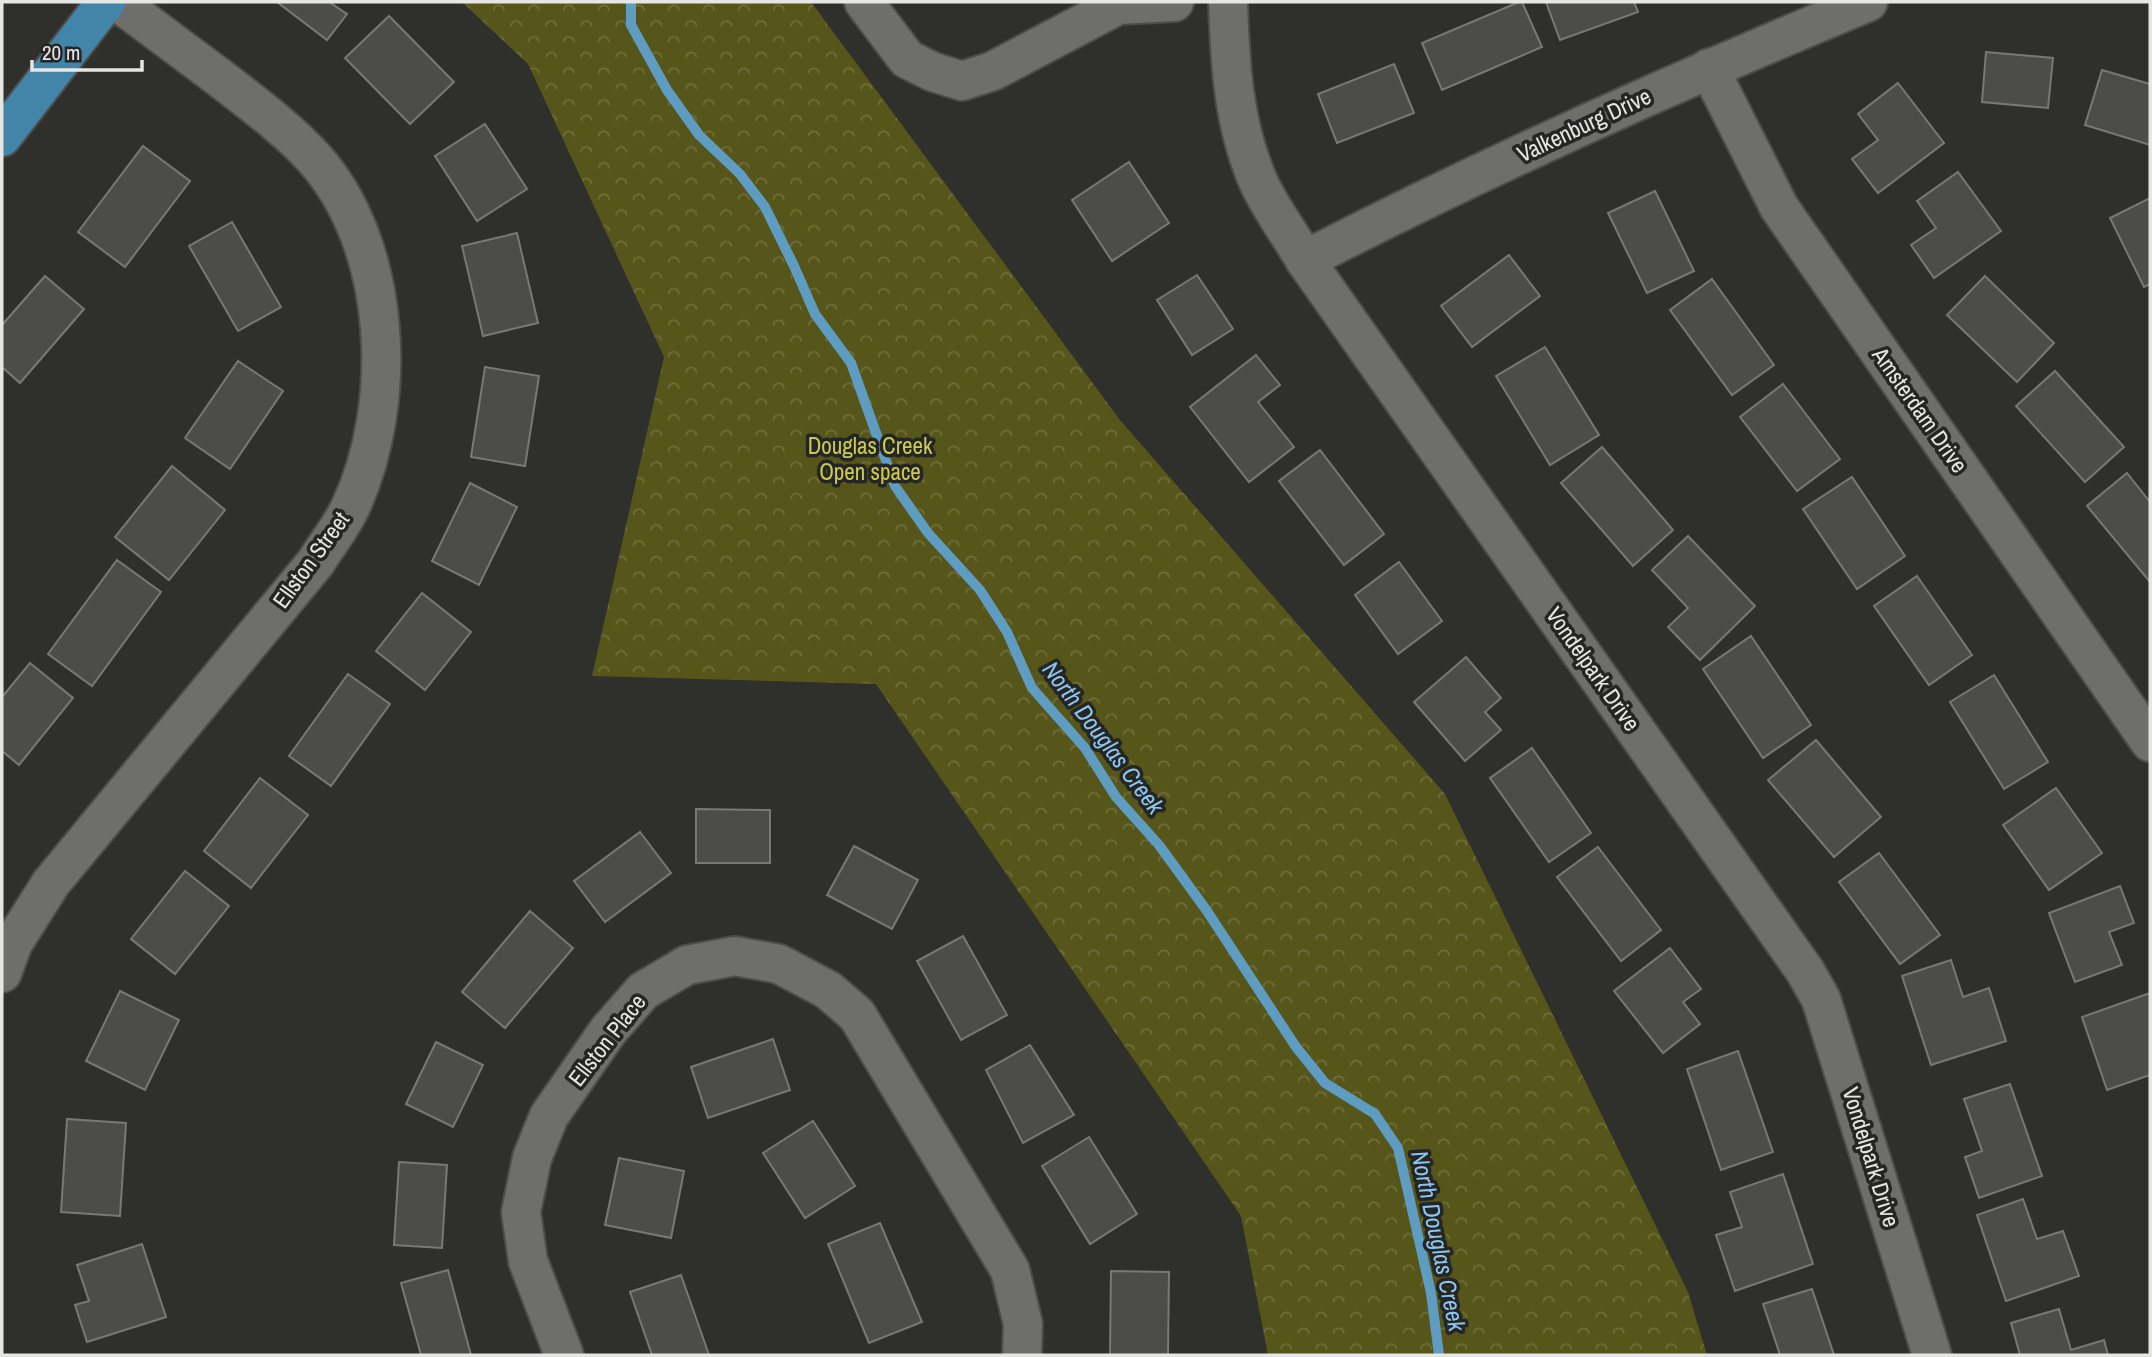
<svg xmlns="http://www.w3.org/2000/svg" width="2152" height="1357" viewBox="0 0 2152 1357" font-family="'Archivo Narrow',sans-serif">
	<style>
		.park { fill: url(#park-crowns) }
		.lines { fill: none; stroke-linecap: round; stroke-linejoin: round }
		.stream { stroke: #5f9cc1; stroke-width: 10 }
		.building { fill: #4c4c49; stroke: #787874; stroke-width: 2 }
		.minor-casing { stroke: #4d4d4b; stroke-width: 42 }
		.major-casing { stroke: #4d4d4b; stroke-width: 42 }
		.minor { stroke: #6e6f6b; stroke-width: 38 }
		.major { stroke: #4285a9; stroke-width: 38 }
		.labels { text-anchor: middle; stroke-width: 7; stroke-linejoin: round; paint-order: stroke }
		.street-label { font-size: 23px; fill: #e6e6e5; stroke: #252523 }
		.park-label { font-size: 23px; fill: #cccc50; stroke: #252523 }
		.water-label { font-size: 24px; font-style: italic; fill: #8bc7f2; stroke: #252523 }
	</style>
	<defs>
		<pattern id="park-crowns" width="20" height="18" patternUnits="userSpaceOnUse" patternTransform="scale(1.75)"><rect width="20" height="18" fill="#57561a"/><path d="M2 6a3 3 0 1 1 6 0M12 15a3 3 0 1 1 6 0" fill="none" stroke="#6f6e3b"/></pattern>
	</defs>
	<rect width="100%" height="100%" fill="#2f2f2c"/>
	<polygon class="park" points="462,2 811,2 1120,420 1445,794 1688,1292 1707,1355 1268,1355 1241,1216 876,684 592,676 664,357 528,64"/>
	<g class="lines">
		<polyline class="stream" points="631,2 631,25 667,90 699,135 740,174 765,207 794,266 815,314 851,363 895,486 928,533 980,590 1007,632 1032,688 1085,748 1116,797 1159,845 1207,911 1296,1047 1325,1083 1375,1114 1398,1148 1431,1293 1439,1355"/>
	</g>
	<g class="building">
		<polygon points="277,2 329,2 347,14 327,40"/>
		<polygon points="1519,2 1522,2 1542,47 1442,90 1422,43"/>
		<polygon points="1546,2 1634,2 1638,12 1560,40"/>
		<polygon points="389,16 454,82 410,124 345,58"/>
		<polygon points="1986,52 2053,58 2048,108 1982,102"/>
		<polygon points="1394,64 1414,113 1337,143 1318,94"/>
		<polygon points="2102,70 2150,84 2150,145 2085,125"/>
		<polygon points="1898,83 1944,143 1878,193 1852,159 1878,140 1858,114"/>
		<polygon points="485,124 527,189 477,221 435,156"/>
		<polygon points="143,146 190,181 125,267 78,232"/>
		<polygon points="1129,162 1169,223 1112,261 1072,200"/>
		<polygon points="1958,172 2001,231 1934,278 1911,245 1936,228 1917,201"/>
		<polygon points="1655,191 1694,271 1647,293 1608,213"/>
		<polygon points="2150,198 2150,284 2144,287 2110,218"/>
		<polygon points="232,222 281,307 238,331 189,246"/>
		<polygon points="517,233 538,323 483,336 462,246"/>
		<polygon points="1509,255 1540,296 1472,347 1441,306"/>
		<polygon points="1197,275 1233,329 1192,355 1157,300"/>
		<polygon points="45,276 84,309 20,383 2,367 2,325"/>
		<polygon points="1985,276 2054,343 2017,382 1947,315"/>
		<polygon points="1712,279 1774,365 1732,395 1670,310"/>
		<polygon points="1545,347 1599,435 1550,465 1496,376"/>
		<polygon points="1256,355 1280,385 1258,402 1294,447 1249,482 1190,407"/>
		<polygon points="238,361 283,391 230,469 185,438"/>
		<polygon points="485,367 539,376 525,466 471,457"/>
		<polygon points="2055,371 2124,447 2085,482 2016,406"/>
		<polygon points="1783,384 1840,459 1797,491 1740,417"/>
		<polygon points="1602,447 1673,530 1633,566 1561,483"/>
		<polygon points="1320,450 1384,534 1344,565 1279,481"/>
		<polygon points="172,466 225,510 169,580 115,537"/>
		<polygon points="2127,473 2150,502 2150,582 2087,506"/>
		<polygon points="1852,477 1905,556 1857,589 1803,509"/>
		<polygon points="470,483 517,507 479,585 432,561"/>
		<polygon points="1688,536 1755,606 1700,660 1668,627 1688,608 1652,570"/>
		<polygon points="117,560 161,592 92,686 48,654"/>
		<polygon points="1399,562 1442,621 1398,654 1355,595"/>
		<polygon points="1917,576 1972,655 1929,685 1874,606"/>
		<polygon points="422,593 471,632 425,690 376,651"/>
		<polygon points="1751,636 1811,725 1763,758 1703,669"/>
		<polygon points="1466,657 1501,698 1485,712 1501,730 1465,761 1414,702"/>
		<polygon points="30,663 73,698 19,765 2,751 2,697"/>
		<polygon points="348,674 390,704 331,786 289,756"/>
		<polygon points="1994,675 2048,762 2004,789 1950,702"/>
		<polygon points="1816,740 1881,817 1834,857 1768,780"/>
		<polygon points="1532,748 1591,833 1549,862 1490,778"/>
		<polygon points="260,778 308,815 251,888 204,851"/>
		<polygon points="2056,788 2102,853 2049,890 2003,825"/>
		<polygon points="696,809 770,810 770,863 696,863"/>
		<polygon points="640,832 671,873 605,922 574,881"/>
		<polygon points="854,846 918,880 892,929 827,895"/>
		<polygon points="1598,847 1661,930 1621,961 1557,877"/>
		<polygon points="1879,853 1940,935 1900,964 1839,882"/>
		<polygon points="185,871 229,906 175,974 131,939"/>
		<polygon points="2120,886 2134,923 2109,932 2122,965 2075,982 2049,913"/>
		<polygon points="530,911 573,948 505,1028 462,992"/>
		<polygon points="963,936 1007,1015 961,1040 917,961"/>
		<polygon points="1670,948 1701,989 1683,1002 1700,1024 1663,1053 1614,991"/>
		<polygon points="1951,960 1963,997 1989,988 2006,1041 1931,1065 1902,976"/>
		<polygon points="120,991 179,1020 145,1090 86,1061"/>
		<polygon points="2150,993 2150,1075 2107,1090 2082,1017"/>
		<polygon points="773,1039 790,1090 708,1118 691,1067"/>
		<polygon points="436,1042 483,1065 453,1127 406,1104"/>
		<polygon points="1030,1045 1074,1115 1023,1143 986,1070"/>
		<polygon points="1738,1051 1773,1152 1721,1170 1687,1069"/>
		<polygon points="2010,1084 2042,1176 1979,1198 1965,1157 1982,1151 1964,1099"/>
		<polygon points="67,1119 126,1123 120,1216 61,1212"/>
		<polygon points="813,1121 855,1186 805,1218 763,1153"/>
		<polygon points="1089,1137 1137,1214 1090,1244 1042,1166"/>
		<polygon points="619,1158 684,1171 671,1238 605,1225"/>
		<polygon points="399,1162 447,1165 442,1248 394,1245"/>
		<polygon points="1783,1174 1813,1264 1735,1291 1716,1235 1742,1227 1730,1192"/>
		<polygon points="2023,1199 2037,1239 2063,1231 2079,1276 2006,1301 1977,1215"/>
		<polygon points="880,1223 922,1322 869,1343 828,1244"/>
		<polygon points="142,1244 166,1317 87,1342 75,1305 89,1301 77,1265"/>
		<polygon points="448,1270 471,1355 421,1355 401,1283"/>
		<polygon points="1111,1271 1169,1272 1168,1355 1110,1355"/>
		<polygon points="681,1275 709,1355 652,1355 630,1292"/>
		<polygon points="1812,1289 1834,1355 1780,1355 1763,1304"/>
		<polygon points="2059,1309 2071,1350 2104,1340 2108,1355 2020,1355 2011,1323"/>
	</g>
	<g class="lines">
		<g class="minor-casing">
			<g id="minor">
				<polyline points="864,2 907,59 933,72 962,81 993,71 1118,5 1174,2"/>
				<path d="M 1228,2 C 1230,63 1233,123 1258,181 C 1270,208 1290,234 1305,260 L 1805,971 L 1821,999 L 1932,1355"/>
				<polyline points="1709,68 1779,207 2150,742"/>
				<path d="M 1305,260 C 1489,165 1677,81 1868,2"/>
				<path d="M 2,973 L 13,943 L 51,883 L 316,562 C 327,544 341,527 350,508 C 399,404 393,245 313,157 C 285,127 252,103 220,78 C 186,53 152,27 118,2"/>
				<polyline points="564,1355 528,1261 521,1212 532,1158 549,1116 608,1031 643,991 687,965 735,956 779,964 828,990 857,1015 1010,1270 1023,1324 1022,1355"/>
			</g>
		</g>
		<g class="major-casing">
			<polyline id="major" points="2,137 106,2"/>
		</g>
		<use href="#minor" class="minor"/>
		<use href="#major" class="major"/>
	</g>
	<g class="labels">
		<g class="street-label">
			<text transform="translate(1584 125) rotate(-25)" y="8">Valkenburg Drive</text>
			<text transform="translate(1920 410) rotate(55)" y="8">Amsterdam Drive</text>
			<text transform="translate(311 560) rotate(-54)" y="8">Ellston Street</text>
			<text transform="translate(1593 669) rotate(55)" y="8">Vondelpark Drive</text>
			<text transform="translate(607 1040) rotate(-52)" y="8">Ellston Place</text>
			<text transform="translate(1871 1157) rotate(73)" y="8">Vondelpark Drive</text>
		</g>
		<g class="park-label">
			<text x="870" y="454">Douglas Creek<tspan x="870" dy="26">Open space</tspan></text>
		</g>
		<g class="water-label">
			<text transform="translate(1103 738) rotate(53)" y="8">North Douglas Creek</text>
			<text transform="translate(1438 1241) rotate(78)" y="8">North Douglas Creek</text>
		</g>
	</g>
	<rect width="2152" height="1357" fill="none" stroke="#e6e6e5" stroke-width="7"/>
	<path d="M32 60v10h110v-10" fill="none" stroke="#e6e6e5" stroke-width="3.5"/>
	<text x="42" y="60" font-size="21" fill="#e6e6e5" stroke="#252523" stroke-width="5" paint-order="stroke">20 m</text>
</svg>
